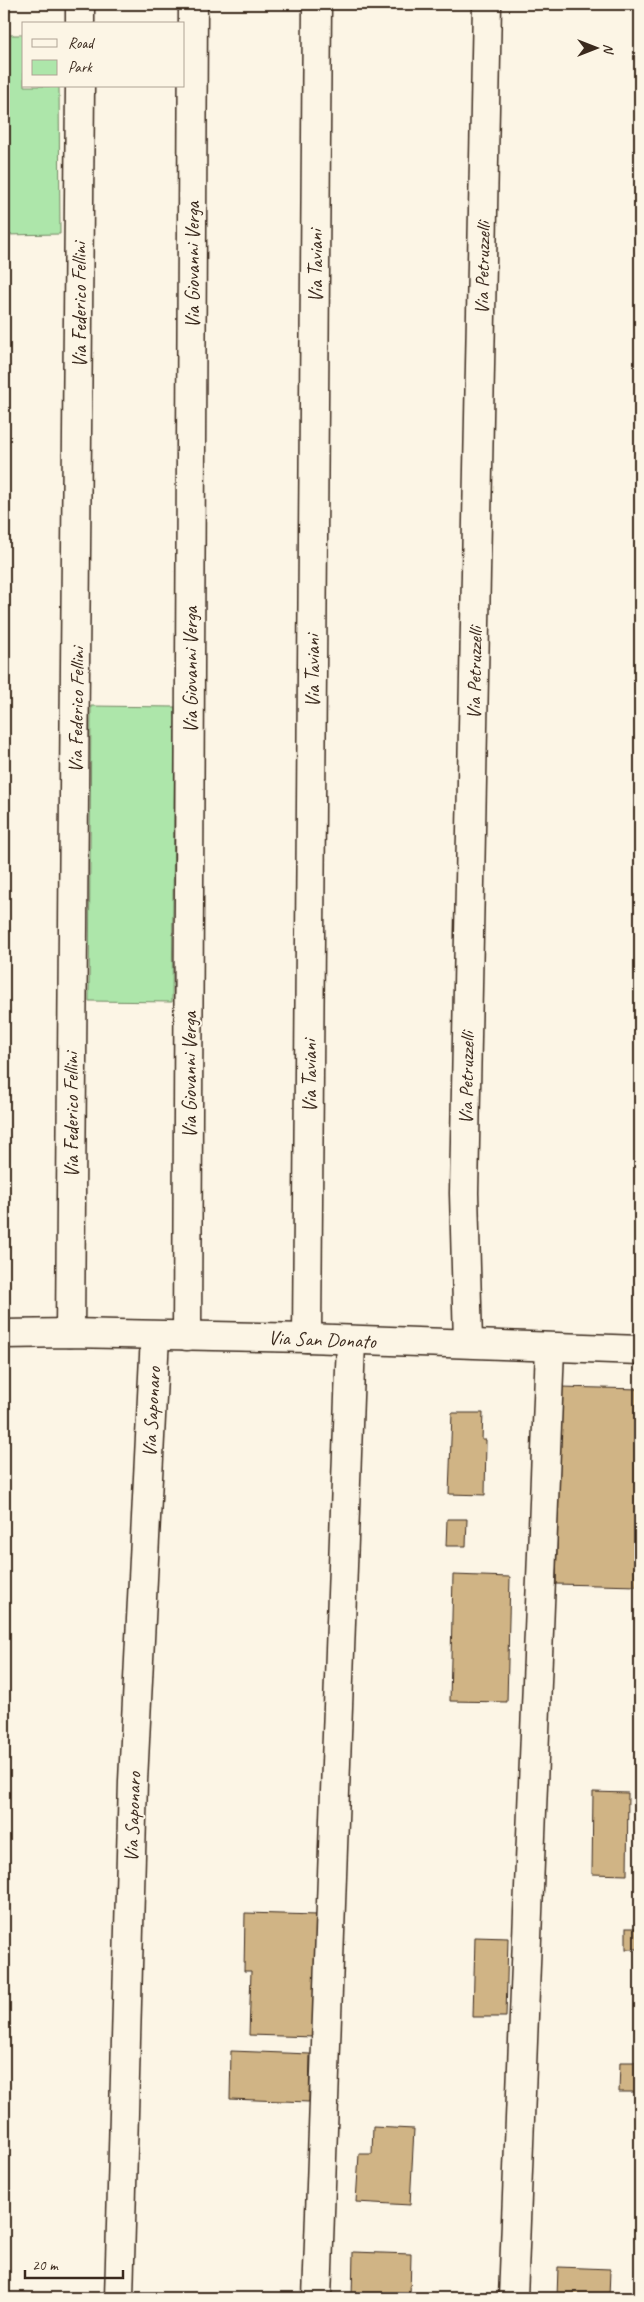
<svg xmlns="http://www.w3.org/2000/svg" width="644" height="2302" viewBox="0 0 644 2302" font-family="Caveat,sans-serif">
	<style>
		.green { fill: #ade6aa; stroke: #748864 }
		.building { fill: #d0b485; stroke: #3b2a1e }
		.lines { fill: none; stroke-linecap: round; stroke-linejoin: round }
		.minor-casing { stroke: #3b2a1e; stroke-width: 31 }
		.minor { stroke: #fcf5e5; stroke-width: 28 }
		.labels { text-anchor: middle; stroke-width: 4; stroke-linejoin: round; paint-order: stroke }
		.street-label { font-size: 20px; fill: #3b2a1e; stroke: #fcf5e5 }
	</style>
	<rect width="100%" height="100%" fill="#fcf5e5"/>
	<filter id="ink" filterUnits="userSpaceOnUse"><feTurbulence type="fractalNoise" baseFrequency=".02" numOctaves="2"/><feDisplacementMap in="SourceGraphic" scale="10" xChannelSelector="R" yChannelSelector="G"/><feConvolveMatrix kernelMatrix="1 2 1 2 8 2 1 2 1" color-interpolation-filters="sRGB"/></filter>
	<g filter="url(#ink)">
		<g class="green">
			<polygon points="4,35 24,35 24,86 59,86 60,234 4,235"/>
			<polygon points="91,706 175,707 172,1002 89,1001"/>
		</g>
		<g class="building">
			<polygon points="561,1387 640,1389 638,1586 556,1584"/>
			<polygon points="452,1413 483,1413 482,1440 486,1440 485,1495 449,1494"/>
			<polygon points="447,1519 467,1519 466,1546 446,1546"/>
			<polygon points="453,1575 510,1577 507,1702 450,1701"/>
			<polygon points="593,1792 628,1793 627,1875 592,1874"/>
			<polygon points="245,1913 317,1915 314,2037 249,2035 251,1971 244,1971"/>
			<rect x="626" y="1928" width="14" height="21"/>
			<polygon points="475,1937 508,1938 506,2017 473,2017"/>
			<polygon points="231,2051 310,2054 309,2102 230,2099"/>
			<polygon points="620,2062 638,2062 637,2092 619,2092"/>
			<polygon points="373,2127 414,2129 410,2205 356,2202 359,2154 372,2154"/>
			<polygon points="353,2252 411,2254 410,2298 352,2298"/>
			<polygon points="558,2267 610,2269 609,2298 557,2298"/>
			<rect x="621" y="2293" width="19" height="5"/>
		</g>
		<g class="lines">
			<g class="minor-casing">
				<g id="minor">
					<polyline points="80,24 80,4"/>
					<path d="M 70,1333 C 72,917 77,502 80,86"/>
					<polyline points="4,1334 70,1333 307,1338 640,1350"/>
					<polyline points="187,1336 193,4"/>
					<polyline points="307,1338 317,4"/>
					<polyline points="468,1342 464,1193 487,4"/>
					<polyline points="119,2298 133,1781 155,1336"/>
					<polyline points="317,2298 351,1341"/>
					<polyline points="513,2298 550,1348"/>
				</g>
			</g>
			<use href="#minor" class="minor"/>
		</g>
	</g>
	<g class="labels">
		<g class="street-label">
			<text transform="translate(192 265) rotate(-90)" y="7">Via Giovanni Verga</text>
			<text transform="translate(315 266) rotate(-90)" y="7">Via Taviani</text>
			<text transform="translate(482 268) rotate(-89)" y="7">Via Petruzzelli</text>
			<text transform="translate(79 305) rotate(-90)" y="7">Via Federico Fellini</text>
			<text transform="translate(190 670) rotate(-90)" y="7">Via Giovanni Verga</text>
			<text transform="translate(312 671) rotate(-90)" y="7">Via Taviani</text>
			<text transform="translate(474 673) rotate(-89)" y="7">Via Petruzzelli</text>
			<text transform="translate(76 710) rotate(-89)" y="7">Via Federico Fellini</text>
			<text transform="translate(189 1075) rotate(-90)" y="7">Via Giovanni Verga</text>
			<text transform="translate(309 1076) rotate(-90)" y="7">Via Taviani</text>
			<text transform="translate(466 1078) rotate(-89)" y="7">Via Petruzzelli</text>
			<text transform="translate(71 1115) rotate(-90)" y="7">Via Federico Fellini</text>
			<text transform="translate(322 1339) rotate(2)" y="7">Via San Donato</text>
			<text transform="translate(151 1412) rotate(-87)" y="7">Via Saponaro</text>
			<text transform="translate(132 1817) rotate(-88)" y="7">Via Saponaro</text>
		</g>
	</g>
	<rect width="644" height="2302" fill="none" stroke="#fcf5e5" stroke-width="20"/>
	<rect x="10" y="10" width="624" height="2282" fill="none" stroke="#3b2a1e" stroke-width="2" filter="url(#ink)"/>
	<rect x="22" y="22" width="162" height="65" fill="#fcf5e5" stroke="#afa495"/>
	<rect x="32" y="39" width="25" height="8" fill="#fcf5e5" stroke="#afa495"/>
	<text x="68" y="48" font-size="15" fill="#3b2a1e">Road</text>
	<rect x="32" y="60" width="25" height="15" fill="#ade6aa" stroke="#afa495"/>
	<text x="68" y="72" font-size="15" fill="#3b2a1e">Park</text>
	<g transform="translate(596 48) rotate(90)" stroke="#fcf5e5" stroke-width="4" paint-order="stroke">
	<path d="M0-4L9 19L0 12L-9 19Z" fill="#3b2a1e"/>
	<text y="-8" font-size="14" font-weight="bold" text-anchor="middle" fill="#3b2a1e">N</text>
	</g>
	<path d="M25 2270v8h98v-8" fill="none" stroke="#3b2a1e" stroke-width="2.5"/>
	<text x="32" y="2270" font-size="15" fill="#3b2a1e" stroke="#fcf5e5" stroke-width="4" paint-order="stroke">20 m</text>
</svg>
